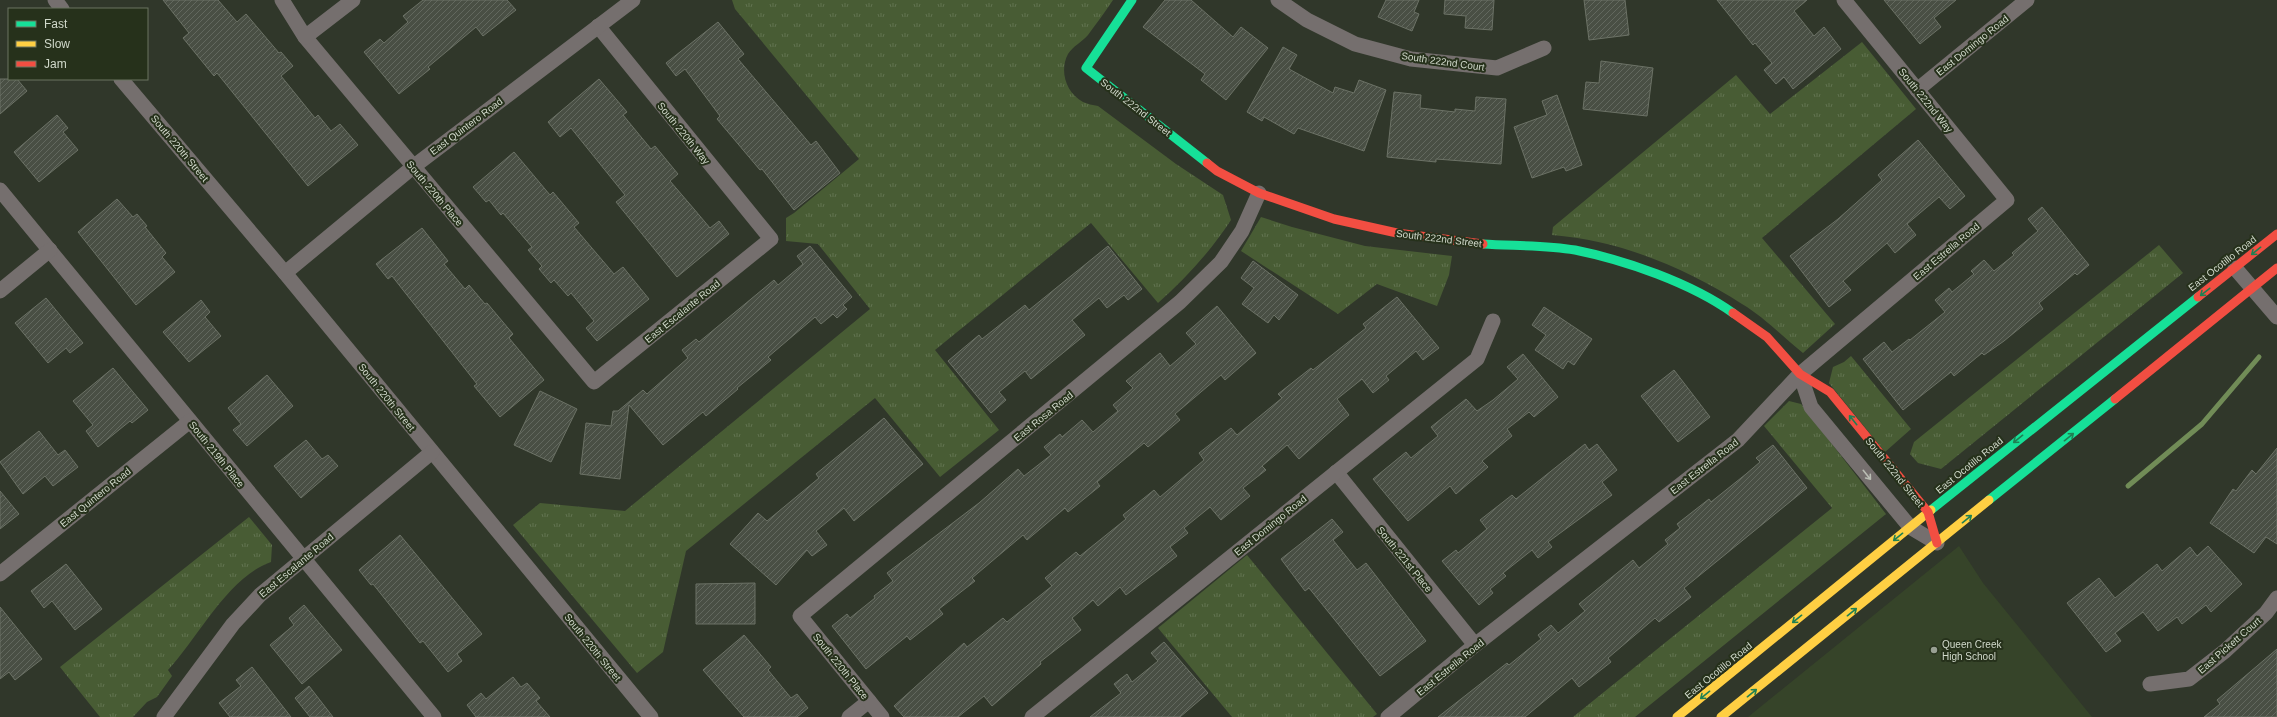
<svg xmlns="http://www.w3.org/2000/svg" width="2277" height="717" viewBox="0 0 2277 717" font-family="Arial,sans-serif">
	<style>
		.built { fill: #364429 }
		.park { fill: url(#park-tufts) }
		.lines { fill: none; stroke-linecap: round; stroke-linejoin: round }
		.stream { stroke: #718c57; stroke-width: 5 }
		.building { fill: url(#building-hatch); stroke: #6c7266 }
		.street { stroke: #756f6e; stroke-width: 15 }
		.fast { stroke: #16e098; stroke-width: 9 }
		.slow { stroke: #ffcf43; stroke-width: 9 }
		.jam { stroke: #f24e42; stroke-width: 9 }
		.oneway { stroke: #1f8053 }
		.oneway2 { stroke: #babeb4 }
		.poi-dot { fill: #99a093; stroke: #26311b; stroke-width: 1.5 }
		.labels { text-anchor: middle; stroke-width: 4; stroke-linejoin: round; paint-order: stroke }
		.street-label { font-size: 10px; fill: #d1d9cb; stroke: #26311b }
		.poi-label { font-size: 10px; fill: #d1d9cb; stroke: #26311b; text-anchor: start }
	</style>
	<defs>
		<pattern id="park-tufts" width="24" height="20" patternUnits="userSpaceOnUse"><rect width="24" height="20" fill="#485c34"/><path d="M3 7l-1-3M5 7V3M7 7l1-3M15 17l-1-3M17 17v-4M19 17l1-3" fill="none" stroke="#617350"/></pattern>
		<pattern id="building-hatch" width="6" height="6" patternUnits="userSpaceOnUse"><rect width="6" height="6" fill="#494f44"/><path d="M-1 1l2-2M0 6l6-6M5 7l2-2" fill="none" stroke="#62685e"/></pattern>
	</defs>
	<rect width="100%" height="100%" fill="#30372a"/>
	<polygon class="built" points="1959,546 1983,583 2092,717 1748,717"/>
	<g class="park">
		<path d="M 732,0 L 1113,0 C 1105,12 1096,24 1088,35 C 1082,42 1073,46 1068,54 C 1059,71 1066,93 1083,102 C 1087,104 1093,105 1098,106 L 1176,164 L 1223,195 L 1231,220 C 1210,252 1186,278 1158,303 L 1091,223 L 935,350 L 999,430 L 940,477 L 875,398 L 686,551 L 663,652 L 637,673 L 513,525 L 540,503 L 625,511 L 870,309 L 818,244 L 786,241 L 786,218 L 794,213 L 859,159 L 735,9 Z"/>
		<path d="M 1862,42 L 1916,109 L 1762,238 L 1835,324 L 1803,353 C 1783,337 1764,317 1742,304 C 1686,268 1619,240 1552,235 L 1553,227 L 1736,75 L 1770,114 Z"/>
		<polygon points="1261,217 1292,227 1365,246 1452,256 1449,275 1437,306 1377,284 1338,314 1241,251"/>
		<polygon points="2159,245 2183,273 1941,469 1918,463 1910,454 1914,442"/>
		<polygon points="1851,356 1911,429 1885,452 1829,383 1833,367 1844,362"/>
		<polygon points="1789,401 1801,404 1886,514 1635,717 1573,717 1832,508 1764,426"/>
		<path d="M 249,517 L 272,545 L 271,562 C 228,577 198,638 168,670 L 172,676 L 157,697 L 147,702 L 133,717 L 100,717 L 60,667 Z"/>
		<polygon points="1247,555 1377,714 1373,717 1232,717 1158,628"/>
	</g>
	<g class="lines">
		<polyline class="stream" points="2128,486 2202,424 2259,357"/>
	</g>
	<g class="building">
		<polygon points="163,0 218,0 237,22 246,14 279,53 281,52 293,66 281,76 315,118 318,115 331,131 340,124 358,145 308,186 217,73 214,76 183,38 189,33"/>
		<polygon points="423,0 507,0 516,10 483,36 476,27 428,67 430,69 399,94 364,52 380,39 384,43 408,22 403,16"/>
		<polygon points="1165,0 1191,0 1233,37 1241,27 1268,48 1226,100 1201,80 1205,74 1143,27"/>
		<polygon points="1386,0 1419,0 1414,12 1419,14 1412,31 1378,17"/>
		<polygon points="1445,0 1494,0 1492,30 1465,28 1466,16 1444,14"/>
		<polygon points="1584,0 1625,0 1629,35 1589,40"/>
		<polygon points="1717,0 1807,0 1794,11 1814,36 1824,27 1841,49 1793,89 1784,77 1776,84 1764,70 1772,63 1755,43 1753,45"/>
		<polygon points="1884,0 1956,0 1934,18 1941,27 1920,44"/>
		<polygon points="718,22 744,54 738,59 811,145 816,141 840,173 794,210 762,169 760,170 717,119 720,116 685,69 676,76 666,63"/>
		<polygon points="1283,47 1297,55 1289,69 1333,93 1335,87 1354,93 1359,80 1386,90 1364,151 1298,128 1294,134 1264,117 1262,121 1247,112"/>
		<polygon points="1601,61 1653,68 1647,116 1583,109 1586,82 1599,83"/>
		<polygon points="0,79 17,79 27,91 0,114"/>
		<polygon points="599,79 627,112 623,115 651,149 655,146 678,174 670,181 694,209 710,228 719,221 729,234 677,277 616,202 625,195 571,128 560,137 548,122"/>
		<polygon points="1394,92 1421,95 1420,108 1455,112 1455,109 1475,111 1476,97 1506,99 1501,164 1436,159 1436,162 1387,157"/>
		<polygon points="1557,95 1582,165 1566,171 1564,167 1532,178 1514,127 1547,115 1542,101"/>
		<polygon points="57,115 68,128 63,132 78,150 39,182 14,152"/>
		<polygon points="1918,140 1965,196 1950,209 1939,197 1907,224 1916,235 1895,253 1887,243 1843,281 1851,290 1829,307 1790,256 1838,219 1882,180 1878,175"/>
		<polygon points="514,152 550,195 553,192 579,223 574,227 614,274 623,267 649,299 597,341 586,328 594,321 571,293 568,296 554,280 551,283 539,269 542,266 528,250 532,247 503,213 501,215 489,200 486,202 473,187"/>
		<polygon points="117,199 133,217 137,214 147,226 145,227 166,253 162,257 175,272 136,305 78,232"/>
		<polygon points="2042,207 2089,265 2077,275 2075,273 2039,303 2043,309 2004,341 1984,355 1982,353 1954,376 1951,372 1903,410 1863,359 1884,342 1892,352 1909,339 1910,340 1945,312 1935,300 1949,288 1952,292 1974,274 1971,271 1984,260 1994,271 2014,255 2012,253 2038,231 2028,219"/>
		<polygon points="422,228 448,261 444,264 465,289 469,285 485,304 487,303 513,334 509,338 544,380 500,417 474,386 477,384 392,276 388,279 376,264"/>
		<polygon points="810,246 852,297 843,305 847,309 837,318 833,314 821,324 815,317 768,357 771,360 737,388 738,389 706,416 703,412 663,445 629,405 620,479 580,474 586,423 611,426 613,411 618,411 643,390 647,394 688,358 682,350 696,339 699,342 774,280 778,285 803,264 797,256"/>
		<polygon points="1108,246 1142,289 1128,300 1124,295 1107,308 1099,298 1072,320 1085,335 1031,379 1025,371 999,392 1006,400 991,413 948,361 979,335 982,339 1025,305 1029,310"/>
		<polygon points="1253,261 1298,295 1279,320 1274,315 1268,323 1242,304 1254,288 1241,278"/>
		<polygon points="1397,297 1439,348 1423,360 1416,351 1386,376 1389,380 1373,393 1362,379 1337,399 1349,415 1299,459 1287,445 1262,466 1266,470 1243,488 1250,496 1221,520 1210,507 1184,528 1188,533 1170,547 1177,556 1126,595 1120,587 1098,606 1093,600 1072,618 1081,630 1040,662 1041,664 992,706 984,696 958,717 904,717 894,706 964,643 967,647 1003,618 1007,622 1052,586 1045,578 1076,552 1080,556 1126,519 1123,515 1154,490 1160,497 1204,460 1199,453 1231,428 1237,435 1282,398 1278,394 1311,368 1313,370 1366,328 1363,324"/>
		<polygon points="46,298 83,343 70,353 66,348 48,363 15,323"/>
		<polygon points="201,300 210,312 205,317 221,336 189,362 163,332"/>
		<polygon points="1217,306 1256,353 1225,380 1221,375 1175,414 1180,420 1148,447 1144,443 1097,482 1100,486 1068,512 1065,508 1027,540 1023,535 972,578 975,581 939,609 943,614 910,640 907,636 866,669 832,626 847,614 850,618 875,598 874,596 893,581 887,573 979,503 1018,469 1024,476 1051,455 1044,447 1060,434 1062,437 1082,420 1093,432 1118,411 1113,405 1133,388 1126,381 1160,353 1170,366 1196,344 1186,333"/>
		<polygon points="1544,307 1592,339 1574,365 1568,361 1563,369 1535,350 1546,335 1532,325"/>
		<polygon points="1523,354 1558,397 1534,417 1529,412 1507,429 1512,436 1482,461 1488,467 1456,494 1450,486 1408,521 1373,479 1406,452 1411,458 1438,436 1431,427 1466,399 1477,411 1493,400 1518,379 1507,367"/>
		<polygon points="113,368 148,410 132,423 130,421 98,447 86,431 93,425 73,401"/>
		<polygon points="1674,370 1710,417 1678,442 1641,396"/>
		<polygon points="267,375 293,406 247,446 233,430 241,424 228,408"/>
		<polygon points="540,391 577,409 551,462 514,445"/>
		<polygon points="884,418 923,464 854,521 844,508 816,531 827,545 812,556 807,550 776,585 730,544 758,513 767,521 819,478 816,474"/>
		<polygon points="39,431 58,455 65,450 78,467 53,486 45,476 23,494 0,462"/>
		<polygon points="306,440 322,459 328,455 338,466 301,498 274,466"/>
		<polygon points="1585,444 1589,450 1597,444 1617,470 1602,482 1612,495 1548,542 1552,547 1538,558 1532,550 1503,573 1506,576 1490,589 1493,593 1479,605 1442,561 1456,550 1458,553 1487,529 1480,520 1512,495 1516,499"/>
		<polygon points="1773,445 1807,488 1684,588 1691,597 1659,622 1655,618 1608,658 1611,662 1579,687 1572,678 1525,717 1438,717 1507,663 1509,665 1541,639 1538,635 1551,625 1558,633 1585,611 1579,604 1633,560 1639,568 1668,544 1665,540 1680,528 1677,524 1709,499 1711,502 1746,474 1760,462 1756,458"/>
		<polygon points="2277,448 2277,544 2266,537 2254,553 2210,523 2233,489 2236,491 2252,470 2256,474"/>
		<polygon points="0,491 19,514 0,529"/>
		<polygon points="1332,519 1343,532 1333,540 1357,570 1366,563 1426,641 1380,676 1309,588 1305,591 1281,559"/>
		<polygon points="400,535 482,634 457,654 462,661 448,672 423,641 420,643 373,584 371,585 359,570"/>
		<polygon points="2208,546 2242,584 2211,612 2206,605 2182,624 2177,617 2158,631 2143,612 2115,633 2121,641 2106,652 2067,603 2099,578 2115,598 2157,564 2162,571 2190,547 2197,556"/>
		<polygon points="66,564 102,609 75,630 52,601 44,608 31,591"/>
		<polygon points="755,583 755,624 696,624 696,584"/>
		<polygon points="304,605 342,650 302,684 270,645 294,625 289,618"/>
		<polygon points="0,607 42,659 15,680 9,672 0,679"/>
		<polygon points="744,635 771,667 768,670 791,698 797,694 808,708 797,717 744,717 703,670"/>
		<polygon points="1164,642 1208,693 1180,717 1090,717 1121,693 1114,684 1127,674 1132,682 1158,661 1151,653"/>
		<polygon points="2277,649 2277,717 2204,717 2220,704 2217,700"/>
		<polygon points="252,667 291,717 230,717 219,703 241,686 236,680"/>
		<polygon points="513,677 521,687 527,683 540,698 536,701 550,717 476,717 467,705 481,693 486,699"/>
		<polygon points="309,686 333,717 310,717 295,698"/>
	</g>
	<g class="lines">
		<g class="street">
			<polyline points="55,0 62,9"/>
			<polyline points="282,0 305,37 594,382 771,239 598,26"/>
			<polyline points="1278,0 1307,20 1355,44 1411,59 1497,68 1544,48"/>
			<polyline points="305,37 353,0"/>
			<polyline points="121,79 285,273 651,717"/>
			<polyline points="1917,90 2027,0"/>
			<polyline points="0,190 434,717"/>
			<polyline points="2235,268 2277,317"/>
			<polyline points="285,273 413,167 633,0"/>
			<polyline points="0,291 50,250"/>
			<polyline points="1800,374 1811,407 1910,527 1937,543"/>
			<polyline points="1336,472 1475,645"/>
			<polyline points="0,574 190,421"/>
			<polyline points="2150,684 2189,679 2225,651 2266,613 2277,598"/>
			<polyline points="164,717 233,624 260,595 432,452"/>
			<polyline points="849,717 869,701"/>
			<polyline points="882,717 800,616 1180,302 1221,262 1242,231 1259,193"/>
			<polyline points="1032,717 1477,359 1493,321"/>
			<polyline points="1388,717 1475,645 1738,440 1800,374 2007,200 1844,0"/>
		</g>
		<g class="fast">
			<polyline points="1132,0 1086,68 1207,163"/>
			<path d="M 1483,244 C 1513,246 1545,245 1575,250 C 1625,260 1691,283 1733,313"/>
			<polyline points="1989,500 2115,399"/>
			<polyline points="1931,510 2198,297"/>
		</g>
		<g class="slow">
			<polyline points="1677,717 1931,510"/>
			<polyline points="1721,717 1989,500"/>
		</g>
		<g class="jam">
			<polyline points="1207,163 1217,171 1259,193 1334,219 1397,233 1483,244"/>
			<polyline points="2198,297 2277,234"/>
			<polyline points="1733,313 1767,337 1800,374 1830,392 1928,512 1937,543"/>
			<polyline points="2115,399 2277,268"/>
		</g>
	</g>
	<defs><path id="oneway-shaft" d="M-6 0H5M1.5-3L5.5 0L1.5 3" fill="none" stroke-width="1.6" stroke-linecap="round" stroke-linejoin="round"/></defs>
	<g class="oneway">
		<use href="#oneway-shaft" transform="translate(2256 251) rotate(141)"/>
		<use href="#oneway-shaft" transform="translate(2205 292) rotate(142)"/>
		<use href="#oneway-shaft" transform="translate(1853 420) rotate(-129)"/>
		<use href="#oneway-shaft" transform="translate(2069 437) rotate(-39)"/>
		<use href="#oneway-shaft" transform="translate(2018 439) rotate(141)"/>
		<use href="#oneway-shaft" transform="translate(1967 519) rotate(-39)"/>
		<use href="#oneway-shaft" transform="translate(1898 537) rotate(141)"/>
		<use href="#oneway-shaft" transform="translate(1852 612) rotate(-39)"/>
		<use href="#oneway-shaft" transform="translate(1797 619) rotate(141)"/>
		<use href="#oneway-shaft" transform="translate(1752 693) rotate(-39)"/>
		<use href="#oneway-shaft" transform="translate(1705 695) rotate(141)"/>
	</g>
	<use class="oneway2" href="#oneway-shaft" transform="translate(1867 475) rotate(51)"/>
	<circle class="poi-dot" cx="1934" cy="650" r="4"/>
	<g class="labels">
		<g class="street-label">
			<text transform="translate(1972 45) rotate(-39)" y="4">East Domingo Road</text>
			<text transform="translate(1443 61) rotate(8)" y="4">South 222nd Court</text>
			<text transform="translate(1926 100) rotate(51)" y="4">South 222nd Way</text>
			<text transform="translate(1136 107) rotate(38)" y="4">South 222nd Street</text>
			<text transform="translate(466 126) rotate(-37)" y="4">East Quintero Road</text>
			<text transform="translate(684 133) rotate(51)" y="4">South 220th Way</text>
			<text transform="translate(180 148) rotate(50)" y="4">South 220th Street</text>
			<text transform="translate(435 193) rotate(50)" y="4">South 220th Place</text>
			<text transform="translate(1439 238) rotate(7)" y="4">South 222nd Street</text>
			<text transform="translate(1946 251) rotate(-40)" y="4">East Estrella Road</text>
			<text transform="translate(2222 263) rotate(-38)" y="4">East Ocotillo Road</text>
			<text transform="translate(682 311) rotate(-39)" y="4">East Escalante Road</text>
			<text transform="translate(387 397) rotate(51)" y="4">South 220th Street</text>
			<text transform="translate(1043 416) rotate(-39)" y="4">East Rosa Road</text>
			<text transform="translate(217 454) rotate(51)" y="4">South 219th Place</text>
			<text transform="translate(1969 465) rotate(-39)" y="4">East Ocotillo Road</text>
			<text transform="translate(1704 466) rotate(-38)" y="4">East Estrella Road</text>
			<text transform="translate(1895 472) rotate(51)" y="4">South 222nd Street</text>
			<text transform="translate(95 497) rotate(-39)" y="4">East Quintero Road</text>
			<text transform="translate(1270 525) rotate(-39)" y="4">East Domingo Road</text>
			<text transform="translate(1405 559) rotate(51)" y="4">South 221st Place</text>
			<text transform="translate(296 565) rotate(-40)" y="4">East Escalante Road</text>
			<text transform="translate(2229 645) rotate(-41)" y="4">East Pickett Court</text>
			<text transform="translate(593 647) rotate(51)" y="4">South 220th Street</text>
			<text transform="translate(841 666) rotate(51)" y="4">South 220th Place</text>
			<text transform="translate(1450 667) rotate(-39)" y="4">East Estrella Road</text>
			<text transform="translate(1718 670) rotate(-39)" y="4">East Ocotillo Road</text>
		</g>
		<g class="poi-label">
			<text x="1942" y="648">Queen Creek<tspan x="1942" dy="12">High School</tspan></text>
		</g>
	</g>
	<rect x="8" y="8" width="140" height="72" fill="#26311b" stroke="#6a7461"/>
	<rect x="16" y="21" width="20" height="6" fill="#16e098" stroke="#6a7461"/>
	<text x="44" y="28" font-size="12" fill="#d1d9cb">Fast</text>
	<rect x="16" y="41" width="20" height="6" fill="#ffcf43" stroke="#6a7461"/>
	<text x="44" y="48" font-size="12" fill="#d1d9cb">Slow</text>
	<rect x="16" y="61" width="20" height="6" fill="#f24e42" stroke="#6a7461"/>
	<text x="44" y="68" font-size="12" fill="#d1d9cb">Jam</text>
</svg>
